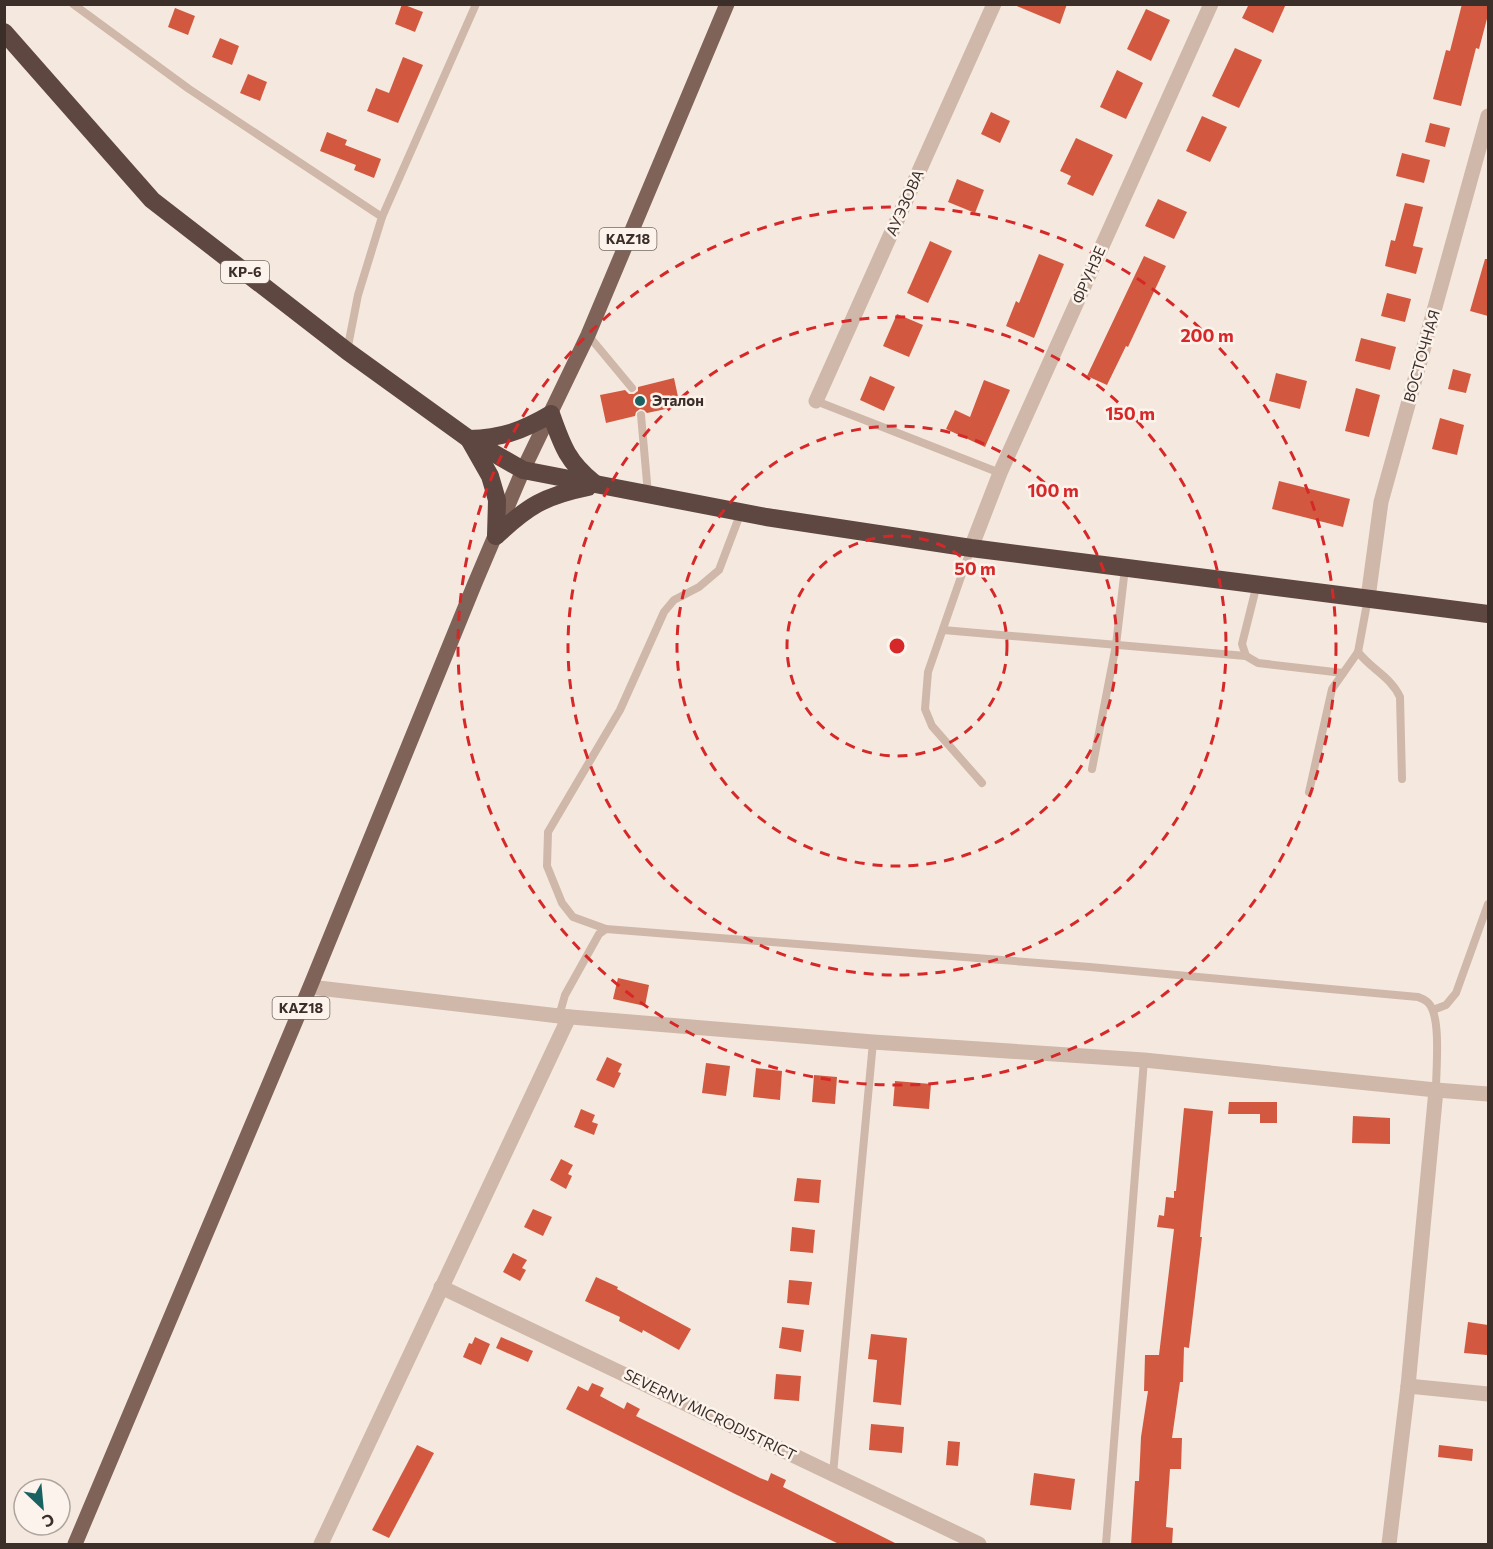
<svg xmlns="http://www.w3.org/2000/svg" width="1493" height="1549" viewBox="0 0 1493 1549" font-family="Commissioner,sans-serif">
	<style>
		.building { fill: #d25940 }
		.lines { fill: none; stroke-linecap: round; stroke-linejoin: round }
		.lane { stroke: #cfb8a9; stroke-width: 8 }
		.street { stroke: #cfb8a9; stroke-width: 15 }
		.primary { stroke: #7f6359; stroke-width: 15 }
		.highway { stroke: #5e4740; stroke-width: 18 }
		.ring { fill: none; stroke: #d62828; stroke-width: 3; stroke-dasharray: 10 8 }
		.poi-dot { fill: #1a6262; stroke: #fcf4ec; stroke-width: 2 }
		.labels { text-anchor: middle; stroke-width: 5; stroke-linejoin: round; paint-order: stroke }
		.shield { fill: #fcf4ec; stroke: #766964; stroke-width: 1.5 }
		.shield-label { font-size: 14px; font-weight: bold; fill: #3c2e29 }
		.street-label { font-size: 15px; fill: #3c2e29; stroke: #fcf4ec }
		.poi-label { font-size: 15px; font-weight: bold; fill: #3c2e29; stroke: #fcf4ec; text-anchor: start }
		.centre { fill: #d62828; stroke: #fcf4ec; stroke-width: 3 }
		.ring-label { font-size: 18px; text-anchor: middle; font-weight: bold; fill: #d62828; stroke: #fcf4ec; stroke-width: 5; stroke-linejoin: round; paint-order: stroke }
	</style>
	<rect width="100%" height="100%" fill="#f5e9df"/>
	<g class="building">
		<polygon points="402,4 423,12 415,32 395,24"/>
		<polygon points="1012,4 1067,4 1060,24"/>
		<polygon points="1249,4 1286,4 1273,33 1242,18"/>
		<polygon points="1462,4 1488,4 1488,15 1479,49 1476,48 1461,106 1433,99 1446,50 1450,51"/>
		<polygon points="175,8 195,16 188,35 168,27"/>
		<polygon points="1146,9 1170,20 1151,61 1127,49"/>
		<polygon points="220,38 239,46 232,65 212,57"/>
		<polygon points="1235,48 1262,60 1239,108 1212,96"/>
		<polygon points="403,57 423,65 398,123 367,111 376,88 389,93"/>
		<polygon points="1117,70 1143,83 1126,119 1100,107"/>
		<polygon points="248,74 267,82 260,101 240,93"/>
		<polygon points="991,112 1010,121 1000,143 981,134"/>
		<polygon points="1202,116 1227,127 1210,162 1186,151"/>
		<polygon points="1430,123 1450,128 1445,147 1425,142"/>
		<polygon points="327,132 347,140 345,145 381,159 374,178 354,170 356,165 320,151"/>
		<polygon points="1076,138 1113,155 1093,196 1067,184 1071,176 1060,171"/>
		<polygon points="1402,153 1430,160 1424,183 1396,176"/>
		<polygon points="957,179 984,190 975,213 948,202"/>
		<polygon points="1158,199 1187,212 1174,239 1145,226"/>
		<polygon points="1405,203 1423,207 1413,246 1423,248 1416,274 1385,266 1391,240 1395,241"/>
		<polygon points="930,241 952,251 928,303 907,293"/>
		<polygon points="1039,254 1064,264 1034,338 1006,326 1016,301 1019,303"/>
		<polygon points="1144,256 1166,266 1128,347 1126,346 1107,385 1087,376"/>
		<polygon points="1485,259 1488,259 1488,316 1470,311"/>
		<polygon points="1387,293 1411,299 1405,322 1381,316"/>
		<polygon points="897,314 923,325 909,357 883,346"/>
		<polygon points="1361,338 1396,347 1390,370 1355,361"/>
		<polygon points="1453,369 1471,374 1466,393 1448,389"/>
		<polygon points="1276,373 1307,381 1300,409 1269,401"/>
		<polygon points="870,376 895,387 884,411 860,400"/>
		<polygon points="674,378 680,406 647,413 644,410 640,409 636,412 635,416 606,423 600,395 625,390 629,394 634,394 638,391 638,387"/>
		<polygon points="984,380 1010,390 985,447 946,429 955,410 970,417"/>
		<polygon points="1356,388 1380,395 1369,437 1345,431"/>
		<polygon points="1440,418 1464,425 1457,455 1432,449"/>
		<polygon points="1279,481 1350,499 1343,527 1272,509"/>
		<polygon points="618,978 649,985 645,1006 613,999"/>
		<polygon points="607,1057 622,1064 618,1072 621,1073 614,1088 596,1080"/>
		<polygon points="706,1063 730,1066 726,1096 702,1093"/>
		<polygon points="756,1068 782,1071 780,1100 753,1097"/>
		<polygon points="814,1075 837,1077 835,1104 812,1102"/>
		<polygon points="895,1081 931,1084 929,1109 893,1106"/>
		<polygon points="1229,1102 1277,1102 1277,1123 1260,1123 1260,1114 1228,1114"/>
		<polygon points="1184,1108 1213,1111 1200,1237 1202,1237 1189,1348 1184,1347 1183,1382 1180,1382 1172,1438 1182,1438 1181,1469 1170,1469 1166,1527 1173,1528 1172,1545 1131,1545 1135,1481 1139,1481 1141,1437 1148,1391 1144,1391 1145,1355 1159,1355 1174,1229 1157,1227 1159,1215 1164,1216 1166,1197 1174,1198 1174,1191 1176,1191"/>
		<polygon points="581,1109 595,1115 592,1122 598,1124 594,1135 574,1127"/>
		<polygon points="1353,1116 1390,1118 1390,1144 1352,1143"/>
		<polygon points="561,1159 573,1165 568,1174 572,1176 566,1189 550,1180"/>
		<polygon points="797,1178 821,1180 819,1203 794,1201"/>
		<polygon points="533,1209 552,1217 543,1236 524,1227"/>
		<polygon points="792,1227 815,1230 813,1253 790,1251"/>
		<polygon points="513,1253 527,1260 522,1268 526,1270 520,1281 503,1272"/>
		<polygon points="596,1277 618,1287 617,1289 691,1329 679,1350 643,1330 642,1333 619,1321 620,1317 585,1301"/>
		<polygon points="789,1280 812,1282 809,1305 787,1303"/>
		<polygon points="1468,1322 1488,1325 1487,1355 1464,1353"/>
		<polygon points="782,1327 804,1330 801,1352 779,1348"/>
		<polygon points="871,1334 907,1338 901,1405 873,1402 877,1360 868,1359"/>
		<polygon points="475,1337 490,1344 481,1365 463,1357 469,1343 472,1344"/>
		<polygon points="501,1337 533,1351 528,1362 496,1348"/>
		<polygon points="776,1374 801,1376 799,1401 774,1399"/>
		<polygon points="592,1383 604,1388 600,1396 624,1409 627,1402 640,1409 636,1416 760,1478 768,1481 771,1473 786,1480 783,1487 899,1545 841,1545 735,1494 566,1409 578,1386 588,1391"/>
		<polygon points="871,1424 904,1427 902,1453 869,1450"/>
		<polygon points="948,1441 960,1442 958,1466 946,1465"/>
		<polygon points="417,1445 434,1453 389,1538 372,1530"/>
		<polygon points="1439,1445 1473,1449 1472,1461 1438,1457"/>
		<polygon points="1034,1473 1075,1479 1071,1510 1030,1505"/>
	</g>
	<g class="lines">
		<g class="lane">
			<polyline points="73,4 189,89 382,217"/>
			<polyline points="588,335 632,388"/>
			<polyline points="347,351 358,295 382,217 476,4"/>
			<polyline points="816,401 1000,473"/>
			<polyline points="641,415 648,494"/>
			<polyline points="971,548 928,672 925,709 932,726 982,783"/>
			<polyline points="1257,584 1242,644 1246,656 1258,663 1343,673"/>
			<polyline points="943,630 1246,656"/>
			<path d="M 1358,652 C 1371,669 1391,677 1400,697 L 1402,779"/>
			<polyline points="1092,769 1116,645 1125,568"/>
			<polyline points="1309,792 1332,689 1358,652 1368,598"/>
			<polyline points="606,929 573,917 562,903 547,866 548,832 620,710 664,612 674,600 699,587 719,570 741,512"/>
			<polyline points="1433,1010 1446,1005 1456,993 1488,904"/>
			<path d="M 559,1016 L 565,995 L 599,934 L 606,929 L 1090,967 L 1418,997 C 1423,999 1427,1000 1430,1005 C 1441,1021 1436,1069 1436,1090"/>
			<polyline points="833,1474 873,1042"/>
			<polyline points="1106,1544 1144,1060"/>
		</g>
		<g class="street">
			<polyline points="816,401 994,4"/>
			<polyline points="971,548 1000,473 1211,4"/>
			<polyline points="1368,598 1381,502 1488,116"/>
			<polyline points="310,987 559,1016 873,1042 1144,1060 1436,1090 1488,1094"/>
			<polyline points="441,1287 979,1544"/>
			<polyline points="1408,1386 1488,1394"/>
			<polyline points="321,1544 569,1017"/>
			<polyline points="1389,1544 1408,1386 1436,1090"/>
		</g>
		<polyline class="primary" points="75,1544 310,987 475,583 523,470 588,335 727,4"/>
		<g class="highway">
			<polyline points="4,32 152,200 347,351 469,439 523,470 766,517 971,548 1488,614"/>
			<path d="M 496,536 L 497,500 L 490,476 L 469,439 C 502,438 522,431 551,414 C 562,445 567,461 594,483"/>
			<path d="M 496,536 C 528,506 544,496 588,487"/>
		</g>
	</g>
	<g class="ring">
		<circle cx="897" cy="646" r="110"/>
		<circle cx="897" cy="646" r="220"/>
		<circle cx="897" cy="646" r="329"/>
		<circle cx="897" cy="646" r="439"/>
	</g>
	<circle class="poi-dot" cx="640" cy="401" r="6"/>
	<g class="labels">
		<g class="shield">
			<rect x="599.5" y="228" width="57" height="22" rx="4.5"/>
			<rect x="221" y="261" width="48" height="22" rx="4.5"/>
			<rect x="272.5" y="997" width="57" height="22" rx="4.5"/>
		</g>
		<g class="shield-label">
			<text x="628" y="244">KAZ18</text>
			<text x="245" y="277">KP-6</text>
			<text x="301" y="1013">KAZ18</text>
		</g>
		<g class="street-label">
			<text transform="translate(905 203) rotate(-66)" y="5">АУЭЗОВА</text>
			<text transform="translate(1089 275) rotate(-66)" y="5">ФРУНЗЕ</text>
			<text transform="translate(1422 356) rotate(-74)" y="5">ВОСТОЧНАЯ</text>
			<text transform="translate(710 1415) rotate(26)" y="5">SEVERNY MICRODISTRICT</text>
		</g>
		<g class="poi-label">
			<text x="652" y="406">Эталон</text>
		</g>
	</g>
	<circle cx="897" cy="646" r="9" class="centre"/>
	<g class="ring-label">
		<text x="1207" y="342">200 m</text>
		<text x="1130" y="420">150 m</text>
		<text x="1053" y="497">100 m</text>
		<text x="975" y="575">50 m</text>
	</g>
	<rect width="1493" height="1549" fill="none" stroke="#3c2e29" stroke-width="12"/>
	<g transform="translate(42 1507) rotate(154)"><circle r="28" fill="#fcf4ec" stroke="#afa59e" stroke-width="1.5"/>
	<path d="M0-4.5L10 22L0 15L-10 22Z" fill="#1a6262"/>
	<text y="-9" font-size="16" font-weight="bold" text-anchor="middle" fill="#3c2e29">С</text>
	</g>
</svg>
